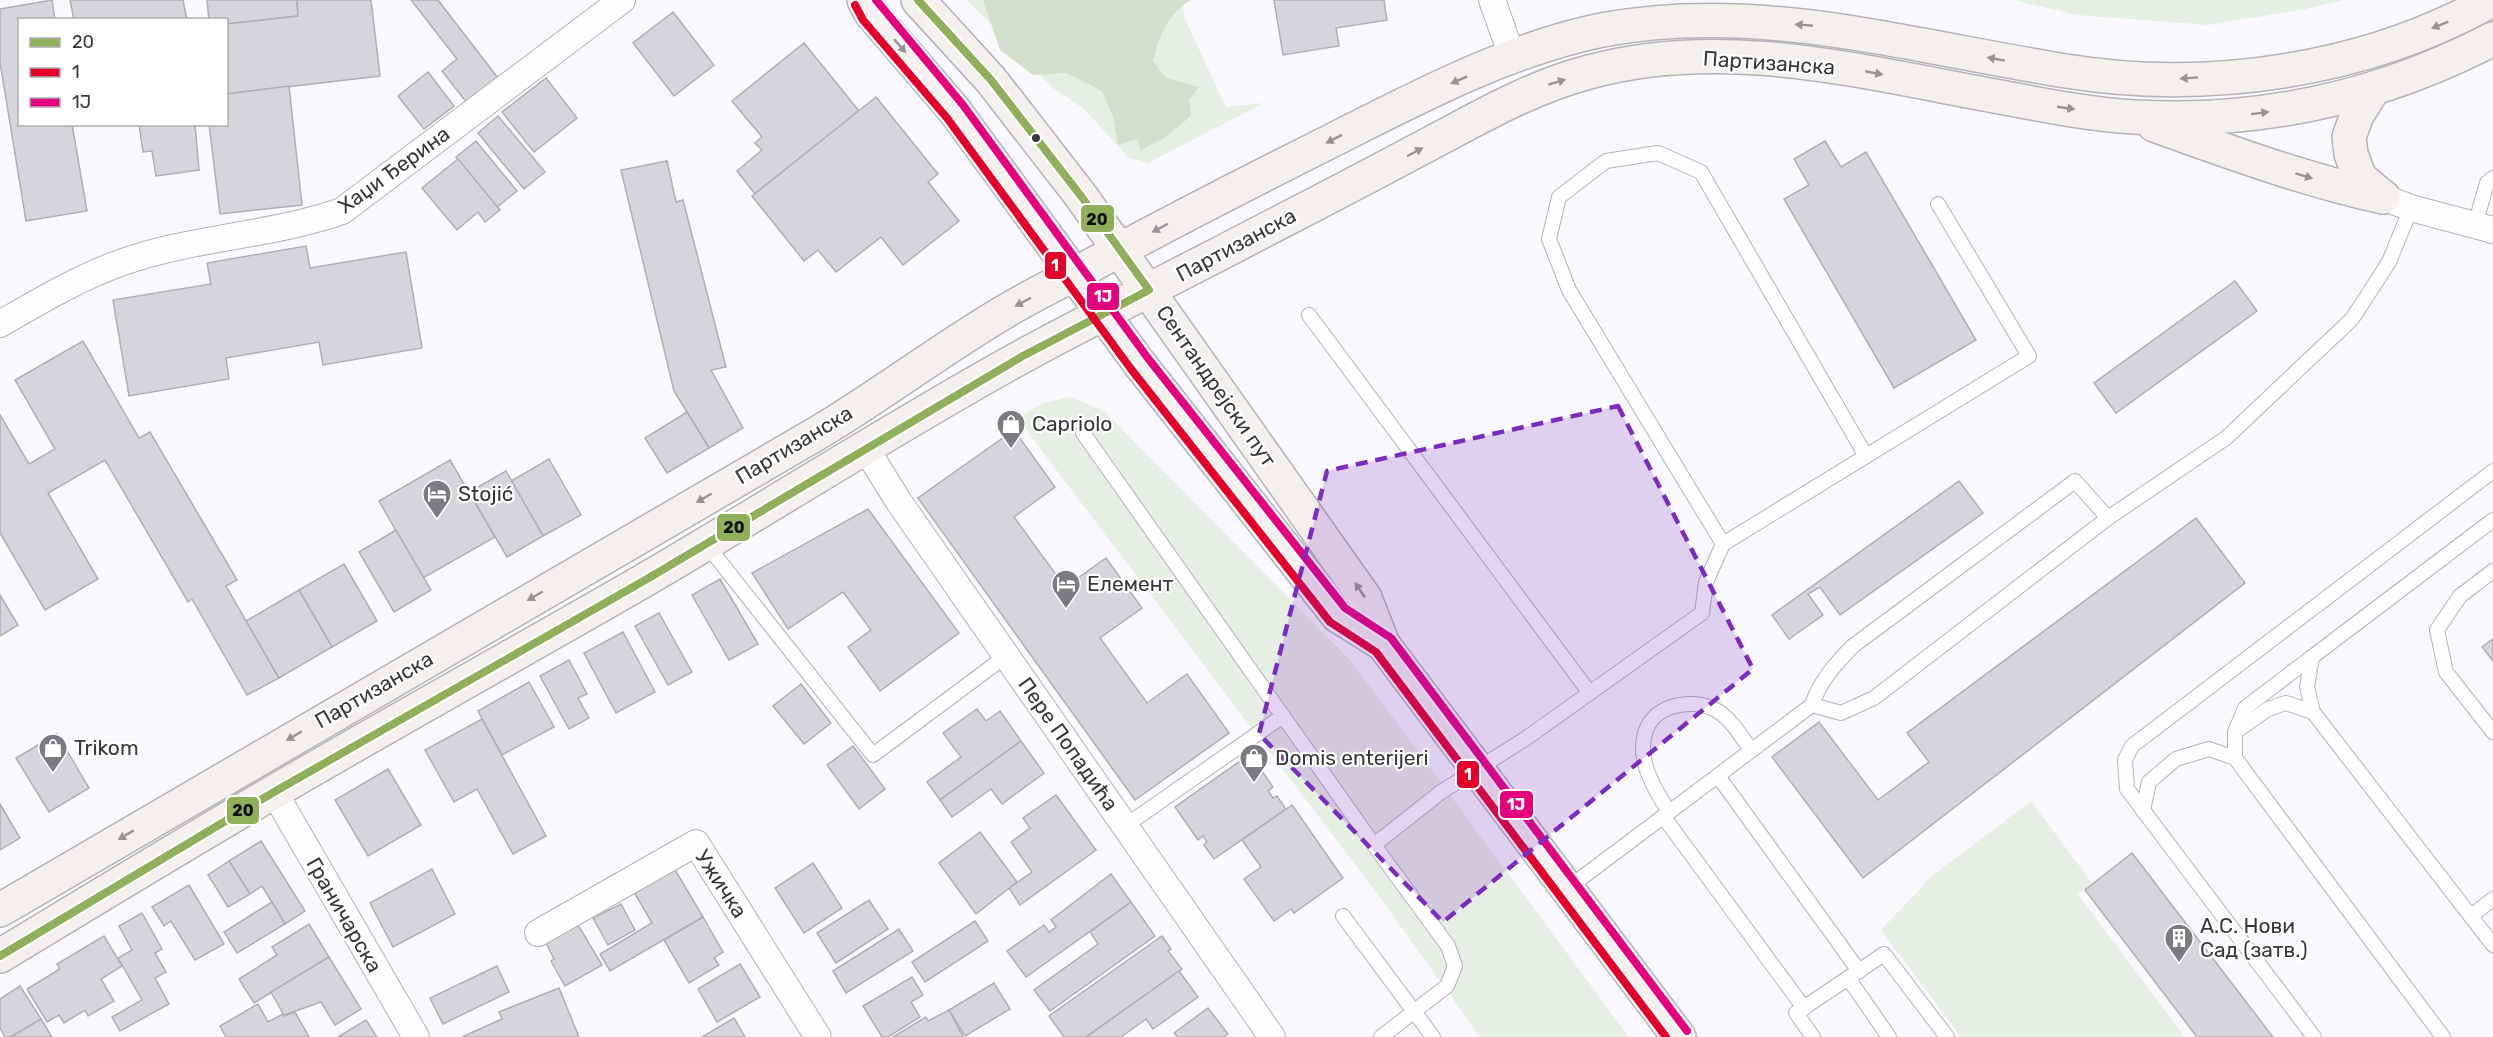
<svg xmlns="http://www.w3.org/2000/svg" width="2493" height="1037" viewBox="0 0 2493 1037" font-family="Rubik,sans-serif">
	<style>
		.green { fill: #e6efe3 }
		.forest { fill: #d2dfcc }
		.building { fill: #d6d5d9; stroke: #afaeb2; stroke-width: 1.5 }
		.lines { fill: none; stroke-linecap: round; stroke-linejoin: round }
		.lane-casing { stroke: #b3b3b7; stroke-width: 16 }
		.street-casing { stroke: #b3b3b7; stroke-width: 28 }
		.secondary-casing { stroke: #b3b3b7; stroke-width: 36 }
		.lane { stroke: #fefeff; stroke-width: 14 }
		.street { stroke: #fefeff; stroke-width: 26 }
		.secondary { stroke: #f3f0ed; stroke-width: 33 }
		.bus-1-casing { stroke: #fff; stroke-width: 12 }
		.bus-2-casing { stroke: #fff; stroke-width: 12 }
		.bus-3-casing { stroke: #fff; stroke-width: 12 }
		.bus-1 { stroke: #90af5b; stroke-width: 8 }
		.bus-2 { stroke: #e4002b; stroke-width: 8 }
		.bus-3 { stroke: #e5007d; stroke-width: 8 }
		.oneway { fill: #969494 }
		.marked { fill: #7b2cbf; fill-opacity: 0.2; stroke: #7b2cbf; stroke-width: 4.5; stroke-dasharray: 12 8; stroke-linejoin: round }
		.bus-dot { fill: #38383c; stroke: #fff; stroke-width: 2 }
		.labels { text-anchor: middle; stroke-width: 4.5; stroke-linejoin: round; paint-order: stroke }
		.street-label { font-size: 21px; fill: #38383c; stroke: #fff }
		.poi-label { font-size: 21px; fill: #38383c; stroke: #fff; text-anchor: start }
		.line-badge { stroke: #fff; stroke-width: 2 }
		.badge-label { font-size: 16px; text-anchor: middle; font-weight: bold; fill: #fff }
		.pale-badge-label { font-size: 16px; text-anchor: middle; font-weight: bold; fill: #111 }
	</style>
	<rect width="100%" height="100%" fill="#f9f9fd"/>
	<g class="green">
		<polygon points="967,0 1183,0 1184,17 1226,107 1264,103 1148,163 1128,157 1083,108 1054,89"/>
		<polygon points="2012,0 2344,0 2306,9 2208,25 2077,15"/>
		<polygon points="1071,397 1104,411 1351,661 1629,1037 1480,1037 1381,899 1017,418 1043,403"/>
		<polygon points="2031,801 2092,883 2078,894 2185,1037 1961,1037 1881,930 1933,875"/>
	</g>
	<path class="forest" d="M 983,0 L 1191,0 C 1168,13 1159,36 1153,61 L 1166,78 L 1199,87 L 1189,100 L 1191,116 L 1164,138 L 1141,150 L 1137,139 L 1118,145 L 1113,117 L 1102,91 L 1067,73 L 1033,75 L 1000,50 Z"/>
	<g class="building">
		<polygon points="52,0 55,20 20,20 20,124 72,124 87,211 26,221 0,62 0,9"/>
		<polygon points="70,0 183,0 187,20 74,20"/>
		<polygon points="207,0 297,0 298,16 226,24 226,20 209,20"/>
		<polygon points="297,0 371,0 380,76 226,94 226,24 298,16"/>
		<polygon points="411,0 438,0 498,78 467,103 442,71 457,59"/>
		<polygon points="1274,0 1384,0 1387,20 1336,28 1339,46 1283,55"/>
		<polygon points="673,12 714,65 674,96 633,43"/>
		<polygon points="804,43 859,111 755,194 737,171 762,150 755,143 762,137 732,101"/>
		<polygon points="428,72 454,106 424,129 398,96"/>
		<polygon points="546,78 577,118 534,152 502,112"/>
		<polygon points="289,86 302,205 220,214 209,124 226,124 226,94"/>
		<polygon points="876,97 938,174 928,182 959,221 903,265 881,237 836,272 818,250 804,261 752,196"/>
		<polygon points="498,116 545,172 524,189 478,133"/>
		<polygon points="139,124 195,124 199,170 156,176 152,151 143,152"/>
		<polygon points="476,141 517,191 497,207 456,157"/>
		<polygon points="1825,141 1841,167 1866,152 1976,340 1894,388 1784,199 1809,185 1794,159"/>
		<polygon points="458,159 500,210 485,222 478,212 457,230 422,188"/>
		<polygon points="667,161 676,202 683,200 726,367 711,370 743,428 709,448 674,391 621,170"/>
		<polygon points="306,246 310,268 406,252 422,348 323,365 319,342 226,358 229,379 129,396 113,300 211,284 207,263"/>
		<polygon points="2235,281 2257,311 2116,413 2094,383"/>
		<polygon points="83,341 139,438 150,432 237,580 226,586 279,678 247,695 192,599 188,602 105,460 48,493 98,579 45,610 0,533 0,415 29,464 55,449 15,380"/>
		<polygon points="687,412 709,448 667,473 645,438"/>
		<polygon points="1014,430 1055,487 1014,517 1065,587 1106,558 1142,608 1100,638 1147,703 1187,674 1229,733 1135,800 918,498"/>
		<polygon points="549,459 581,515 543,536 511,481"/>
		<polygon points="450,460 495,537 423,578 379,501"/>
		<polygon points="506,471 543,536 507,557 469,492"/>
		<polygon points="1959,481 1983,513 1840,615 1820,587 1808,594 1823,615 1789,639 1772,615"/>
		<polygon points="868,509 959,633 880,691 848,647 871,630 843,592 788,629 752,573"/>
		<polygon points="2196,518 2245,583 1863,878 1772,757 1819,722 1878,800 1929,762 1907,733"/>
		<polygon points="396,530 431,590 394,612 359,552"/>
		<polygon points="344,564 377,621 332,647 299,590"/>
		<polygon points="720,579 758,644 729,660 692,595"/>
		<polygon points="299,590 332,647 279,678 246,621"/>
		<polygon points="0,595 18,625 0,636"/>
		<polygon points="659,613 692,672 668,685 635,626"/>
		<polygon points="623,632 655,692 616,713 584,653"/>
		<polygon points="2493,639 2493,661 2482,647"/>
		<polygon points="569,660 587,694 578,698 589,718 569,729 540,676"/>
		<polygon points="529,682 554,727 502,755 478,711"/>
		<polygon points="801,684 831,723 804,744 773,706"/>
		<polygon points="977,709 986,721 1000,711 1021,741 940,800 927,782 961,757 943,733"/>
		<polygon points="482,719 546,836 513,854 477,789 454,802 425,750"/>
		<polygon points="57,734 89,788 49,812 16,758"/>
		<polygon points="1021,741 1044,773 1002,804 991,789 952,817 940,800"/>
		<polygon points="853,746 885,789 859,809 827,765"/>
		<polygon points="1250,754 1273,787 1268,791 1273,798 1277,796 1286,809 1214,859 1204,845 1207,842 1203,836 1198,840 1175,807"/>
		<polygon points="388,769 421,825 368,856 335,800"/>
		<polygon points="1056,795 1096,850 1020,905 1009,888 1032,872 1011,842 1030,828 1023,818"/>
		<polygon points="0,804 20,838 0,850"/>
		<polygon points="1292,805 1343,878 1294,913 1291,909 1274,921 1244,879 1261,867 1242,840"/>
		<polygon points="980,832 1017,882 976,914 939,863"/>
		<polygon points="261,841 305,911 285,924 262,886 250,894 229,861"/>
		<polygon points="2132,853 2273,1037 2197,1037 2085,890"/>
		<polygon points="229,861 250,894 228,907 208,875"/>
		<polygon points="813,863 842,908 804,933 775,888"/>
		<polygon points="674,868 703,917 610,971 600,954 652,923 634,892"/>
		<polygon points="432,869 455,914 393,947 370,903"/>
		<polygon points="1111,874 1131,902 1026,977 1007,951 1044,925 1049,932 1056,927 1051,920"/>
		<polygon points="189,885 224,944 195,960 171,921 164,926 152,907"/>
		<polygon points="869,900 888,929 836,963 817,933"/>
		<polygon points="272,902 285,924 237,953 224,932"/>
		<polygon points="1131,902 1155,936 1050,1011 1034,990 1098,944 1090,932"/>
		<polygon points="621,904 635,930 608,945 593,918"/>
		<polygon points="142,913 162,949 155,953 166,972 155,978 169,1004 120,1031 112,1017 142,1000 118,958 132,950 119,926"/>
		<polygon points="703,917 723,952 714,958 719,965 689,983 664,940"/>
		<polygon points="975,921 988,941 925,982 912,962"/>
		<polygon points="309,924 329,957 254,1003 239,979 277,955 272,947"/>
		<polygon points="578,925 602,965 565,986 551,961 554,959 546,943"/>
		<polygon points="899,929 913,951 846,993 833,971"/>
		<polygon points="104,936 122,966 101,979 114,1001 88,1016 85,1010 64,1023 59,1015 47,1022 27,989 60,969 57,964"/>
		<polygon points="1162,936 1171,949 1168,951 1182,969 1086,1037 1064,1037 1049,1016"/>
		<polygon points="329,957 361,1009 335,1025 321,1002 284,1015 271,992"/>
		<polygon points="740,964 760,997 717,1022 698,989"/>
		<polygon points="497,966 509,992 443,1024 430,998"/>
		<polygon points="1179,971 1198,997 1153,1029 1146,1019 1121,1037 1086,1037"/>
		<polygon points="912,977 923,995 911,1002 920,1017 888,1037 882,1037 863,1006"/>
		<polygon points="994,983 1010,1009 965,1036 949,1010"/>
		<polygon points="20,986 41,1019 11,1037 5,1037 0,1028 0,999"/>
		<polygon points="559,988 579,1037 462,1037 502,1019 499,1012"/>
		<polygon points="258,1004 268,1022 283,1014 284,1016 295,1012 309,1037 226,1037 220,1026"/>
		<polygon points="1208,1008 1228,1034 1224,1037 1178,1037 1174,1033"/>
		<polygon points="949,1010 963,1037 893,1037 926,1017 928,1021"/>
		<polygon points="734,1018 745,1037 702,1037"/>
		<polygon points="41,1019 52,1037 11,1037"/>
		<polygon points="366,1020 377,1037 338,1037"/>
	</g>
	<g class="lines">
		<g class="lane-casing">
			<g id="lane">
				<polyline points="2475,225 2487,183 2493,178"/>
				<polyline points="1309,315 1589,692"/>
				<polyline points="1083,433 1374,845 1448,946 1455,966 1447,986 1381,1037"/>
				<polyline points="2493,520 2312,657 2307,687 2313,712 2493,945"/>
				<polyline points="706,544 873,755 1006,656"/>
				<polyline points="1723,544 1569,290 1549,239 1559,197 1606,161 1658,153 1701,172 1866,456"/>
				<polyline points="2493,571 2460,596 2437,630 2446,672 2493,732"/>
				<polyline points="2312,657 2245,708 2235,732 2235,758 2443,1037"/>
				<path d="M 1812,705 C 1820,681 1835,664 1853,646 L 2075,481 L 2108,518"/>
				<polyline points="2235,732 2268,709 2286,703 2313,712"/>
				<polyline points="1718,776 1859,971"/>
				<path d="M 1668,810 C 1655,790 1639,764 1644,738 C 1649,706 1688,697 1714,709 C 1730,717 1741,736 1751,750"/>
				<polyline points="2143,810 2149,782 2176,759 2209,749 2235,758"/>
				<polyline points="1663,816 1804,1008"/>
				<polyline points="1125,826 1283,716"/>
				<polyline points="1374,845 1441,792 1525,739 1702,613 1706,582 1723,544 2029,356 1938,204"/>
				<polyline points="1568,888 1812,705 1841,713 1874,698 2108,518 2226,438 2352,319 2389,262 2411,208"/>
				<polyline points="1343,916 1433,1037"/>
				<polyline points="2471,916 2493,899"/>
				<polyline points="1848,978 1889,1037"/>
				<polyline points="1813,1037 1796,1013 1884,954 1947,1037"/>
				<polyline points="2314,1037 2127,789 2125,760 2132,746 2493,471"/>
			</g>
		</g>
		<g class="street-casing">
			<g id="street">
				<polyline points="1492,0 1512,56"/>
				<polyline points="2383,197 2411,208 2493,230"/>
				<path d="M 0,324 C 40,301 80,277 123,262 C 193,237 271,236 342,211 L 622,0"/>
				<polyline points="866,449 899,502 1272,1037"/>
				<polyline points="274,792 416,1037"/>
				<polyline points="538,933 696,843 818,1037"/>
			</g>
		</g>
		<g class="secondary-casing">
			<g id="secondary">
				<polyline points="864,0 871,13 955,111 1139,363 1338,616 1383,644"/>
				<polyline points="918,0 991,80 1081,196 1365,598 1383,644 1679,1037"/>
				<polyline points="2372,91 2357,115 2349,137 2351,154 2360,178 2383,197"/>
				<path d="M 2154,125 C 2230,152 2305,180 2383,197"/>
				<path d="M 0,910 C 273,749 548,593 821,431 C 884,393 943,348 1006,311 C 1029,297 1054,285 1079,272 C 1163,226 1249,182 1335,139 C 1420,96 1509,49 1602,30 C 1757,0 1914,47 2066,71 C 2208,94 2366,71 2492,0"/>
				<path d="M 0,956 C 91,901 181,846 272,793 C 395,721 520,652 643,581 C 770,507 894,427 1023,356 C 1087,321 1153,288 1219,254 C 1284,220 1349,187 1414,152 C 1472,122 1525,89 1589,72 C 1720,36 1854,70 1984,94 C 2033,103 2084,114 2134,117 C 2262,124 2380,98 2493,39"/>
			</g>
		</g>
		<use href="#lane" class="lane"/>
		<use href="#street" class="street"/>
		<use href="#secondary" class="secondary"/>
		<g class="bus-1-casing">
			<polyline id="bus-1" points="0,956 274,792 647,579 1021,357 1149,290 1081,196 991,80 918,0"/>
		</g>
		<g class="bus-2-casing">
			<polyline id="bus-2" points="855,5 863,20 947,118 1131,369 1330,622 1376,652 1666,1037"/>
		</g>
		<g class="bus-3-casing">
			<polyline id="bus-3" points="876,0 963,105 1147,357 1345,608 1391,638 1687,1031"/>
		</g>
		<use href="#bus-1" class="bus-1"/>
		<use href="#bus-2" class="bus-2"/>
		<use href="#bus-3" class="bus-3"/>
	</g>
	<defs><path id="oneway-solid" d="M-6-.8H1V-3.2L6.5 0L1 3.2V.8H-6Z" transform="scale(1.5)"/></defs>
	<g class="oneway">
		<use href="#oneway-solid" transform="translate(1804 25) rotate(-175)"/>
		<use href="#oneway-solid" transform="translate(2440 25) rotate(158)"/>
		<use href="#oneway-solid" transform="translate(900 46) rotate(49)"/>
		<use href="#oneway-solid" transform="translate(1996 59) rotate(-170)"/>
		<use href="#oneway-solid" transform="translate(1874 73) rotate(11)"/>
		<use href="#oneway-solid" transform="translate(2189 78) rotate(176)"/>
		<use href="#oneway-solid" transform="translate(1459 80) rotate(156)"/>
		<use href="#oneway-solid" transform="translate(1557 82) rotate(-17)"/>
		<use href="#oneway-solid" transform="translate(2066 108) rotate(8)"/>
		<use href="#oneway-solid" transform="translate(2260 113) rotate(-7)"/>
		<use href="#oneway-solid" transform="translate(1334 139) rotate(153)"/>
		<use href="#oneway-solid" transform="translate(1415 152) rotate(-28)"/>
		<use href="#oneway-solid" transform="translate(2304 176) rotate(17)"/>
		<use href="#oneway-solid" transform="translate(1160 228) rotate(152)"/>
		<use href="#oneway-solid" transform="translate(1023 302) rotate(152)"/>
		<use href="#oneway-solid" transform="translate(704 498) rotate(150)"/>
		<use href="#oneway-solid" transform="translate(1360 590) rotate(-124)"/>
		<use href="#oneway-solid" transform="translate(535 596) rotate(150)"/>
		<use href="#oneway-solid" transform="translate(294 736) rotate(149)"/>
		<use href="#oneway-solid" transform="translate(126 835) rotate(149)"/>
	</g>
	<path class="marked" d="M 1618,406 L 1753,669 L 1443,922 L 1259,734 L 1327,471 Z"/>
	<defs>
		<g id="shop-pin" transform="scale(1.5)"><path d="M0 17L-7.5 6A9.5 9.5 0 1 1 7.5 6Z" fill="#7c7c80" stroke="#fff"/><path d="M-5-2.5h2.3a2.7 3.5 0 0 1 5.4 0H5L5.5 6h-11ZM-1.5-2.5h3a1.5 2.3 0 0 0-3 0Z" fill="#fff"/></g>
		<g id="hotel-pin" transform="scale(1.5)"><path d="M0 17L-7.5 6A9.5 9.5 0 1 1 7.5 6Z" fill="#7c7c80" stroke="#fff"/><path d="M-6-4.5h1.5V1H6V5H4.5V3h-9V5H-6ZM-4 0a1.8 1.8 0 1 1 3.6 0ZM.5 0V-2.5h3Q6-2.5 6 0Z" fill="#fff"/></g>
		<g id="building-pin" transform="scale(1.5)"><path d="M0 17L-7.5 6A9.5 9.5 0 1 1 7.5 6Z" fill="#7c7c80" stroke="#fff"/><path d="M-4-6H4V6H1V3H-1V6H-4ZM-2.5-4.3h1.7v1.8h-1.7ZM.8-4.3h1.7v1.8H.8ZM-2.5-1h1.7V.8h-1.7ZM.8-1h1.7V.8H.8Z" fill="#fff"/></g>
	</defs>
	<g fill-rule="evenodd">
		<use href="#shop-pin" x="1011" y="424"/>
		<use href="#hotel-pin" x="437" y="494"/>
		<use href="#hotel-pin" x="1066" y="584"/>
		<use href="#shop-pin" x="53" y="748"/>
		<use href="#shop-pin" x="1254" y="758"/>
		<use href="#building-pin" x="2179" y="938"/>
	</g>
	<circle class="bus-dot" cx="1036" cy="138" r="5"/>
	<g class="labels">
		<g class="street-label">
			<text transform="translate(1769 63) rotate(4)" y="7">Партизанска</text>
			<text transform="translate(394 170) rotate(-36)" y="7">Хаџи Ђерина</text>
			<text transform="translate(1236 245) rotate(-28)" y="7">Партизанска</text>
			<text transform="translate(1216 386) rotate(55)" y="7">Сентандрејски пут</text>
			<text transform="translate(794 445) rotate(-31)" y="7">Партизанска</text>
			<text transform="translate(374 690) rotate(-30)" y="7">Партизанска</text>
			<text transform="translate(1068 744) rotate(55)" y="7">Пере Попадића</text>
			<text transform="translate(721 884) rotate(57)" y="7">Ужичка</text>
			<text transform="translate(344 915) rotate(60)" y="7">Граничарска</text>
		</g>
		<g class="poi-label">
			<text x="1032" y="431">Capriolo</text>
			<text x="458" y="501">Stojić</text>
			<text x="1087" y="591">Елемент</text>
			<text x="74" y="755">Trikom</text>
			<text x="1275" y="765">Domis enterijeri</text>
			<text x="2200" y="933">А.С. Нови<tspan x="2200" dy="24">Сад (затв.)</tspan></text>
		</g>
	</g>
	<g class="line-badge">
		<rect x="1080" y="204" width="35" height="29" rx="6" fill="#90af5b"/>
		<rect x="1044" y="251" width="23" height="29" rx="6" fill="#e4002b"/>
		<rect x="1086" y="282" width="34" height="29" rx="6" fill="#e5007d"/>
		<rect x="716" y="513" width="35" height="29" rx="6" fill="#90af5b"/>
		<rect x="1456" y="760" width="24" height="29" rx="6" fill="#e4002b"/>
		<rect x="1499" y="790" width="35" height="29" rx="6" fill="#e5007d"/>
		<rect x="226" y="796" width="34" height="29" rx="6" fill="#90af5b"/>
	</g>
	<g class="badge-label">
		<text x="1055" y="271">1</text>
		<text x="1103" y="302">1J</text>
		<text x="1468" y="780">1</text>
		<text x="1516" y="810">1J</text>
	</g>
	<g class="pale-badge-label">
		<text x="1097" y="225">20</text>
		<text x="734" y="533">20</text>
		<text x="243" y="816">20</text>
	</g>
	<rect x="18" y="18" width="210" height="108" fill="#ffffff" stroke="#afafb1" stroke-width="1.5"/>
	<rect x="30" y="38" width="30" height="9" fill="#90af5b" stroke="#afafb1" stroke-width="1.5"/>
	<text x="72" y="48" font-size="18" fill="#38383c">20</text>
	<rect x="30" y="68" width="30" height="9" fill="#e4002b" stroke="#afafb1" stroke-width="1.5"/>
	<text x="72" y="78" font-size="18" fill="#38383c">1</text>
	<rect x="30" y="98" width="30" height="9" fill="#e5007d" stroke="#afafb1" stroke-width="1.5"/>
	<text x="72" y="108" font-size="18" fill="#38383c">1J</text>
</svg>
